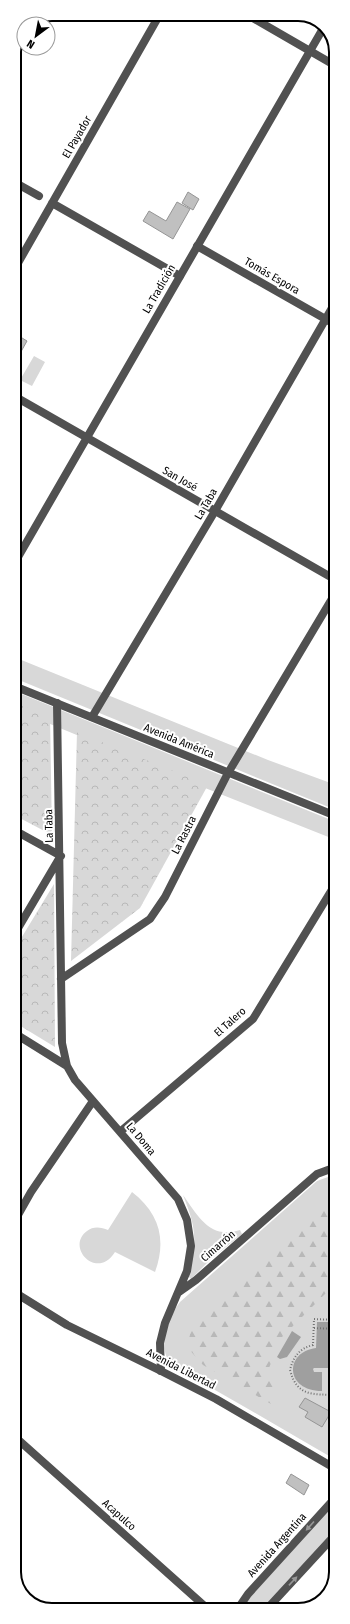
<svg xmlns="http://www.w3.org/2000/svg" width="350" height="1624" font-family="'Fira Sans Condensed',sans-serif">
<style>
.green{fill:#d8d8d8}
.forest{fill:url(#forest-firs)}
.park{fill:url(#park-crowns)}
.water{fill:#9f9f9f}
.building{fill:#c0c0c0;stroke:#959595}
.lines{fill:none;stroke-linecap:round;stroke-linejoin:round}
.path{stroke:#737373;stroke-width:2;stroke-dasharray:1 2;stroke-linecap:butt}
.minor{stroke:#515151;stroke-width:8}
.tertiary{stroke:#515151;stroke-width:8}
.oneway{fill:#979797}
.labels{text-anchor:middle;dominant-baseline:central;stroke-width:4;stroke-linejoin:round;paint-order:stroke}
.street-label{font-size:11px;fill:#000;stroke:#fff}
.rim{fill:none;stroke:#000;stroke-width:2}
</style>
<defs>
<pattern id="forest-firs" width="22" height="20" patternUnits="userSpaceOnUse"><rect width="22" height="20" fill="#d8d8d8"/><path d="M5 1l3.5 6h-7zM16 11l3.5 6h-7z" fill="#b8b8b8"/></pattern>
<pattern id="park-crowns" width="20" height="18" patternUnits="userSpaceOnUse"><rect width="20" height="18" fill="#d8d8d8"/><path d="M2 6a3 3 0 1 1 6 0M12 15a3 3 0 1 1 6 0" fill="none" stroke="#b8b8b8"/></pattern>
</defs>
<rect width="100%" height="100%" fill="#fff"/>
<!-- green -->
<path class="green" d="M34,356L45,362L32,386L20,380Z
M14,657L268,760L336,785V810L14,678Z
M14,691L336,822V840L195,784L14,709Z
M336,1174V1460C296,1437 256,1413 215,1390C202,1383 177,1374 169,1362C158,1344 168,1317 180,1302L317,1181Z
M132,1192C159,1213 167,1239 155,1272L115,1252C97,1281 65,1247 87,1231C93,1226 101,1227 108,1230Z
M183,1195C198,1216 210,1240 240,1230L242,1234L210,1260L191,1279L188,1276C197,1240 197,1230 183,1195Z
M336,1497V1534L266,1610H237Z"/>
<!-- forest -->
<path class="forest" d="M336,1201V1283L281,1338L269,1368L281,1388L271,1404L203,1365L187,1347L192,1326L320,1205Z"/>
<!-- park -->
<path class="park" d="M14,703L50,716L52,835L14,815Z
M77,732L208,785L140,908L71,961Z
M54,884L55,1047L14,1022V950Z"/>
<!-- water -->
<path class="water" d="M317,1322H336V1368H314L313,1369L314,1372H322V1391C285,1391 284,1352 316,1348Z
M292,1331L301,1337L287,1357L280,1359L277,1357Z"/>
<!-- building -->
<path class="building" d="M188,192L199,199L193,210L182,203Z
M177,202L190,209L173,239L143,221L149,211L166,221Z
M14,333L27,341L18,357L14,355Z
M334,1309H336V1318H334Z
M305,1398L331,1412L322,1427L305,1417L308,1412L299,1407Z
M291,1474L309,1485L304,1495L286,1483Z"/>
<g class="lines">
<!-- path -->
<path class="path" d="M336,1320L314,1319L313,1345C300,1348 293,1357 290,1370C297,1397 313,1394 336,1395
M314,1328L336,1329
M332,1424L336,1422"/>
<!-- minor -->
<path class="minor" d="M246,14L336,66
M14,182L39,196
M52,203L180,276
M197,246L336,325
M14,270L160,14
M57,703L62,1043L67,1066
M92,717L215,511L336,301
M14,830L61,856
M14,935L60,857
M61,979L150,919L165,897L228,773L336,592
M14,1033L67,1066L75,1080L178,1199L187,1220L191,1246L187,1271L165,1323L160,1343L161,1371
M121,1131L253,1019L336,883
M14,1222L31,1192L93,1101
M179,1292L196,1280L317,1174L336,1167
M14,1436L209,1610"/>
<!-- tertiary -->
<path class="tertiary" d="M14,396L336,580
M14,564L325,25
M14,686L336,816
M14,1292L67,1325L161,1371L216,1399L336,1469
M237,1610L248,1594L336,1497
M266,1610L336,1534"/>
</g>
<!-- one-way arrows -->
<defs><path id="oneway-solid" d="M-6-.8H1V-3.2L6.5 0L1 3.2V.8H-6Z"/></defs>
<g class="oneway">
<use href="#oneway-solid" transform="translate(310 1526) rotate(132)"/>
<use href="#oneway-solid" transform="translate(293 1581) rotate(-47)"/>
</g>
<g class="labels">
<!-- street labels -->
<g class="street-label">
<text transform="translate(77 137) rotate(-60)">El Payador</text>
<text transform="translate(272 276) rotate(30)">Tomás Espora</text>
<text transform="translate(159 289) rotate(-60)">La Tradición</text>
<text transform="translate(180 479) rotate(30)">San José</text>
<text transform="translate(206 504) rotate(-60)">La Taba</text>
<text transform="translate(179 741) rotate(22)">Avenida América</text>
<text transform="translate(49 826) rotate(-91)">La Taba</text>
<text transform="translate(184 835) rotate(-63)">La Rastra</text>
<text transform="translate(230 1022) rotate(-42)">El Talero</text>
<text transform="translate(141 1139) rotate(50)">La Doma</text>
<text transform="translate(218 1246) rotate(-41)">Cimarrón</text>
<text transform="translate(181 1369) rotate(27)">Avenida Libertad</text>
<text transform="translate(119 1515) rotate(42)">Acapulco</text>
<text transform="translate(277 1545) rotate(-48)">Avenida Argentina</text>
</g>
</g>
<!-- crop -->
<path d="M0 0H350V1624H0ZM52 21H298A31 31 0 0 1 329 52V1572A31 31 0 0 1 298 1603H52A31 31 0 0 1 21 1572V52A31 31 0 0 1 52 21Z" fill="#fff" fill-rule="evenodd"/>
<path class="rim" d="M52 21H298A31 31 0 0 1 329 52V1572A31 31 0 0 1 298 1603H52A31 31 0 0 1 21 1572V52A31 31 0 0 1 52 21Z"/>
<!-- north arrow -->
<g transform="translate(36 36) rotate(212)"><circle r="19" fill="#ffffff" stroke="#999999"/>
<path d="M0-3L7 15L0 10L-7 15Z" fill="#000000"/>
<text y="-6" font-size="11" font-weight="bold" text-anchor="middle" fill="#000000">N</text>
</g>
</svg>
